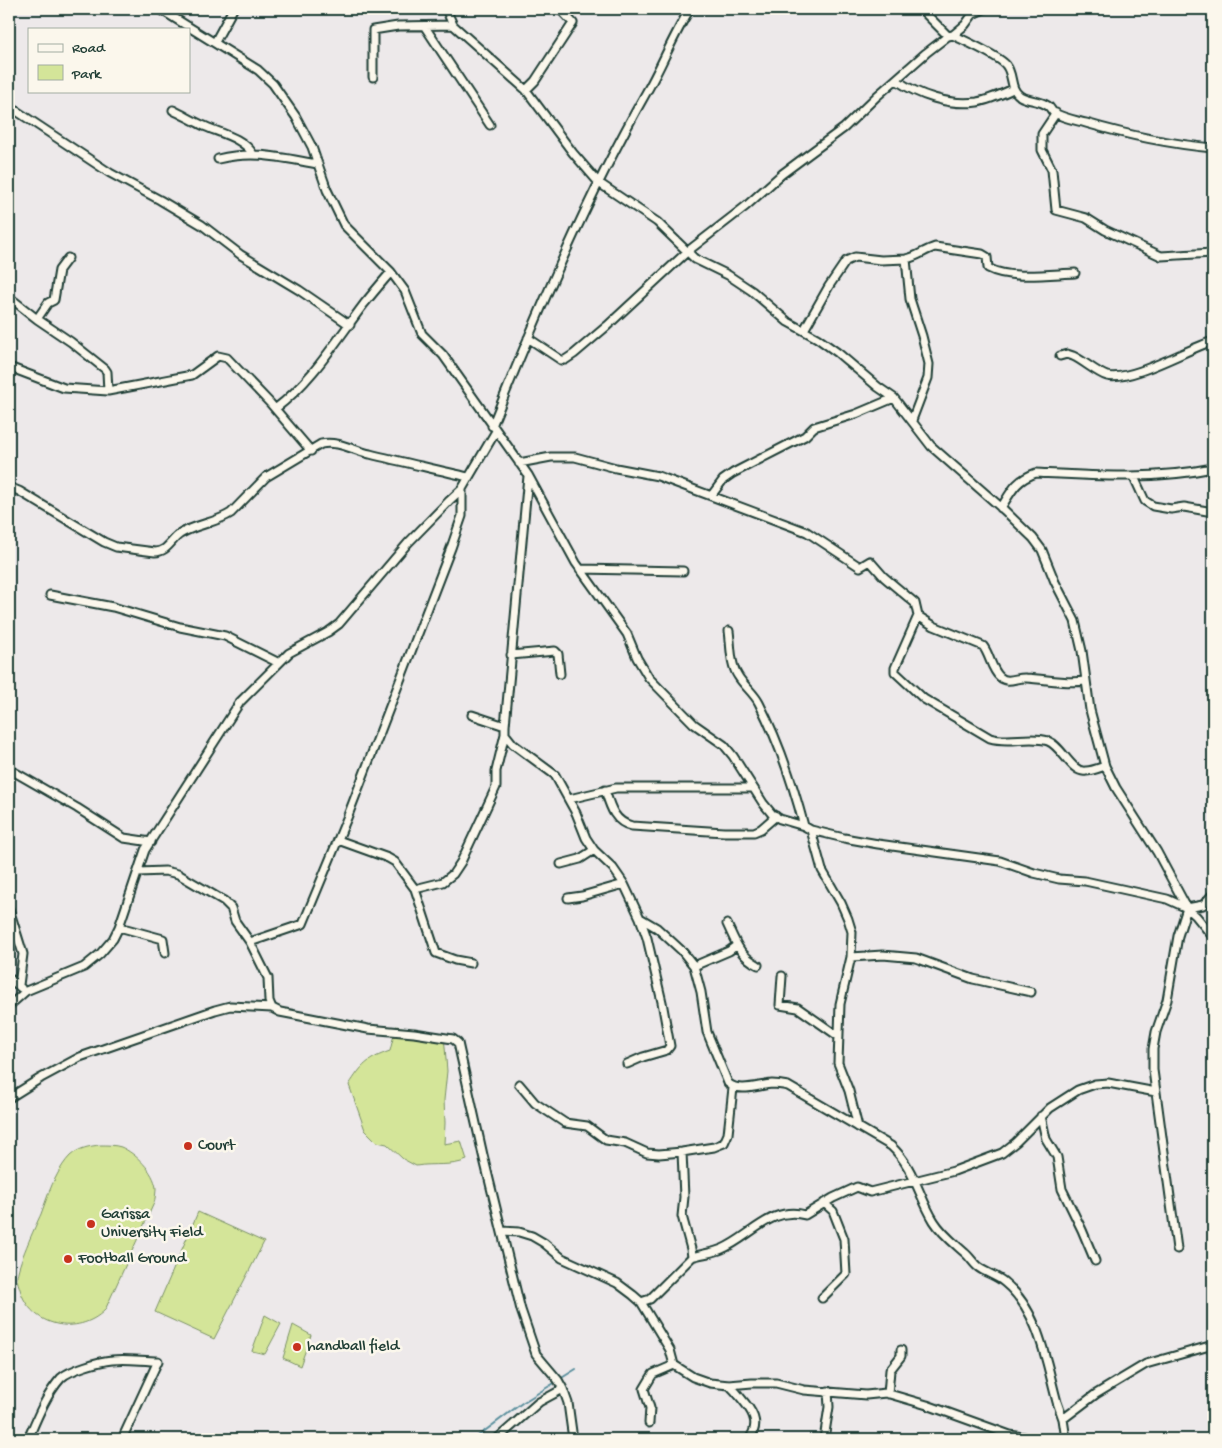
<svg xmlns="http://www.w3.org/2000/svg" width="1222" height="1448" font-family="'Gochi Hand',sans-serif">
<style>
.green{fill:#d4e599;stroke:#7a9166}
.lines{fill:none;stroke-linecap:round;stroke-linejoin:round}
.stream{stroke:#5c909e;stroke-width:2}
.minor-casing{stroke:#1f3d34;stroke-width:11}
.minor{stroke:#fbf7ec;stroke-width:7}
.poi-dot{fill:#c8321e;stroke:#fbf7ec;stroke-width:2}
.labels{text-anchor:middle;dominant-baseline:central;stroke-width:5;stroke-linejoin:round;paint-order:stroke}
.poi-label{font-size:16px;fill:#1f3d34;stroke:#fbf7ec;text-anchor:start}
</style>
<rect width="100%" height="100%" fill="#ede9ea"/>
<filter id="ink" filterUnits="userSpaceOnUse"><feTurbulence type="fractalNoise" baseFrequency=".02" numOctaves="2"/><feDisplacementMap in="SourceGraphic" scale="10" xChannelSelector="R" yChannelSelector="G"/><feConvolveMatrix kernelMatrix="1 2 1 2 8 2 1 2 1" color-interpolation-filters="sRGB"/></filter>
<g filter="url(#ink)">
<!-- green -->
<path class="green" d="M396,1026L444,1035L447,1071L444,1100L445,1123L444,1144L461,1141L467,1160C451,1167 433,1163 416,1166L403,1159L387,1144L377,1142L365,1130L349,1085C362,1065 367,1059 390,1051Z
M101,1145C107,1145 115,1145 121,1147C135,1153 154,1171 156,1188C156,1193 155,1199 154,1203L105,1310C78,1337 30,1327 20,1289C19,1286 17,1281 17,1278C17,1266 35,1227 41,1214C46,1201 50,1187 57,1175C60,1169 65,1161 70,1156C79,1148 89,1146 101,1145Z
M198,1212L264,1242L214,1339L155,1312Z
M265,1315L281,1324L265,1354L252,1351Z
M293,1325L311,1335L300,1366L283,1358Z"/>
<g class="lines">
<!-- stream -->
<path class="stream" d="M560,1379L576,1369
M474,1439L522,1403L556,1382"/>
<defs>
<path id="minor" d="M160,9L258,70L273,84L296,117L312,147L327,190L344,225L391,272L405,291L422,334L443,355L528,475L576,563L627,634L637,658L649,678L694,724L724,745L733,756L763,803L772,814L780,819L804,826L811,830L844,838L878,844L1000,861L1034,873L1059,879L1085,881L1167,899L1187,908L1196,916L1213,937
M446,9L453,25L526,90L573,153L599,183L657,222L695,259L728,275L752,291L788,322L817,338L838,353L878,387L894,398L931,446L1004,510L1033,538L1042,550L1055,582L1075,621L1082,651L1090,710L1105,766L1116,788L1157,852L1187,908L1178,936L1167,1000L1156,1032L1153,1049V1070L1177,1249
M921,9L948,36
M425,27L490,125
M953,35C965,41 999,56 1006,65C1014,75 1009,88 1020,96C1028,101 1040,100 1048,106C1050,107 1051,110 1053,112C1062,118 1075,120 1086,123C1127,135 1170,144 1213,148
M215,42L233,9
M373,77V30L398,26L453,25
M896,80C918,95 949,106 977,102C989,100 1002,94 1013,89
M526,90L535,81L573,23L560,9
M9,106L110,173L160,200L202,225L241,255L299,290L350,325
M173,110C183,115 192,120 202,125C219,133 242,137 253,154
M1056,113L1042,134V150L1052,170L1056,210L1086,218L1105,230L1161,256L1213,253
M218,159C254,150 282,158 318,164
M9,297L37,319L71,342L105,369L107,372L108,391
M37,319L48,303L54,300L59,270L68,258
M804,330L829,286L846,261L855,257L881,260L906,259
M528,338L561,360H565L574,354L607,326L688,251L746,206L782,174L844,128L877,96L926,53L948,36L953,35L965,25L973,14L984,9
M1060,356L1067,354L1073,356C1084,361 1097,373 1107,376C1131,382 1187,349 1213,341
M9,367L64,388L108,391L192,375L218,356L227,358L270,403L311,451
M275,409C312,381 336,341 364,304C373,293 382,282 391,272
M912,420L928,378L929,364L922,336L910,299L906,259C917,257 925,250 935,247L982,254L987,257L988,268C1010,280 1050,274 1075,273
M492,426C538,312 586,199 646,93C662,65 673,36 690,9
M519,463L551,457H575L616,468L658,476L807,532L860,567L870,561L884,577L915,603L918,616L934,626L983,646C990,655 991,669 1000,677C1008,684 1017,677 1026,678C1047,679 1065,684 1085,681
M528,476L505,726V734L513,744L555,775L576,813L586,838L594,850L613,868L624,884L640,918L657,928L682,951L694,966L701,992L707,1032L728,1083C739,1093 759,1085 772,1084C777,1084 783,1085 788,1086L891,1146C914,1167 918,1195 934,1221C942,1234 954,1243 965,1253C970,1257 973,1263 978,1267C986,1273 997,1276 1004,1282C1039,1310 1046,1362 1057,1402L1063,1419L1066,1439
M1134,477L1145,501L1153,506L1171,509L1184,507L1213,512
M9,487L19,491L104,542L116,547L155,552C167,552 171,540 180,534C196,524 216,523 231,513L266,477L321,444C337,440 355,451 370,454C402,462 435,469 468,477
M711,496L723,480L733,473L805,436L814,427L856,414L894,398
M1001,508C1012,490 1016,480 1036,473C1096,476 1154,480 1213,468
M580,569L683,571
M50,595L113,607L180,627L225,636L279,663
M918,616L895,668V672L924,699L990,738C1009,744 1029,735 1048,741C1062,746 1072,774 1086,771C1092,771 1099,768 1105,766
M729,631C731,645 730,664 738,676C744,686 754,693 759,703C779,742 793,784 804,826
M511,655L555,651L558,654L560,674
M472,715L505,726
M9,769L77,808L124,838L151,842
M605,790C610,806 614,822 632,826L724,832H754L761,829L776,816
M569,799L616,788H753
M811,830L822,870L841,903L848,919L852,932L851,957L840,1004L838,1063L849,1091L858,1127
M338,840L388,858L395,862L415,889L436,953L455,960L471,963
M561,864L580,859L594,850
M138,872L165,871L178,874L224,901L231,908L235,921L250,942L268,978L269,1001L272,1008L280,1012L368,1029L414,1033L453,1039L458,1043L483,1155L521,1310L536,1354L558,1380L563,1389L568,1403L573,1439
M415,889L443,882L453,874L461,862L496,787V771L505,734
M568,898L582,896L624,884
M1187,908L1203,905L1213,894
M9,909L23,954L19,985
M727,924C736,943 739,955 758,965
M119,927L163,939L165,953
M250,942L303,924L347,818L451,548L462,516V489
M851,957L883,955L916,958L973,979L1031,992
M694,966L729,951L737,945
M782,976L780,1005L798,1008L838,1036
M9,978L21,988
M9,1006L26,991L84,967L100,954L113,939L119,927L145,850L240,702L289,653L328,632L339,624L408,543L449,501L462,489L496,431
M627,1064L643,1057L667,1050L670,1046L662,1002L647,938L640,918
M519,1084L535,1103L565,1123L587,1126L606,1140L625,1143L647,1153L659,1154L682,1152L714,1147L724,1143L728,1134L733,1088
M9,1098L41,1078L80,1057L215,1010L230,1006L272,1008
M1041,1116L1046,1139L1057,1157L1062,1189L1082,1230L1095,1261
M502,1231L519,1232L532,1236L544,1243L562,1258L617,1283L633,1295L641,1302L670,1350L674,1365L693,1377L710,1383L729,1385L752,1383H776L804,1390L866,1395L886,1393L927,1405L1010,1435L1036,1439
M692,1257C701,1254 713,1253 722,1249C749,1238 772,1205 805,1215L833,1198L857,1187L870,1192L954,1171L1002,1153L1016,1142L1050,1108L1078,1090L1095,1084L1108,1083L1156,1092
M822,1298L846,1274L844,1239L833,1211L824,1203
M641,1302L650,1299L692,1257L691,1249L682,1216L684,1197L682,1152
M729,1385C735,1390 740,1397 745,1403C755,1415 759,1426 749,1439
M888,1394L890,1370L901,1356V1350
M1063,1419L1096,1394L1146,1364L1213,1345
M649,1423L650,1408L644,1389L653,1374L674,1365
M28,1439C37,1418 46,1395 61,1378C69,1370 100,1361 112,1360C126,1358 143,1361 158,1361L122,1439
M497,1439L539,1402L563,1389
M824,1439L829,1407L828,1391"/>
</defs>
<!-- minor casing -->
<use href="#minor" class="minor-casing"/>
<!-- minor -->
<use href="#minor" class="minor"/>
</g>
</g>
<!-- markers -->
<g class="poi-dot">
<circle cx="188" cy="1146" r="5"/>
<circle cx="91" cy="1224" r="5"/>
<circle cx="68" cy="1259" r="5"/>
<circle cx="297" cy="1347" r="5"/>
</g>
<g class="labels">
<!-- poi labels -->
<g class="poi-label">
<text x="198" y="1146">Court</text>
<text x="101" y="1215">Garissa<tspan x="101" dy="18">University Field</tspan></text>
<text x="78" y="1259">Football Ground</text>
<text x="307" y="1347">handball field</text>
</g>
</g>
<!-- margin -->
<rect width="1222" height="1448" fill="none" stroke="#fbf7ec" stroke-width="30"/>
<rect x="15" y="15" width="1192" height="1418" fill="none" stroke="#1f3d34" stroke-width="2" filter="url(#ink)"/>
<!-- legend -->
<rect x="28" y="28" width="162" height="65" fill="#fbf7ec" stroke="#a3ada2"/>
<rect x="38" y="44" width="25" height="8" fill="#fbf7ec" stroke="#a3ada2"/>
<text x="72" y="52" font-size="15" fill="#1f3d34">Road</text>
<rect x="38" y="65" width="25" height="15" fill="#d4e599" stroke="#a3ada2"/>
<text x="72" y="78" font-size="15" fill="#1f3d34">Park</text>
</svg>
